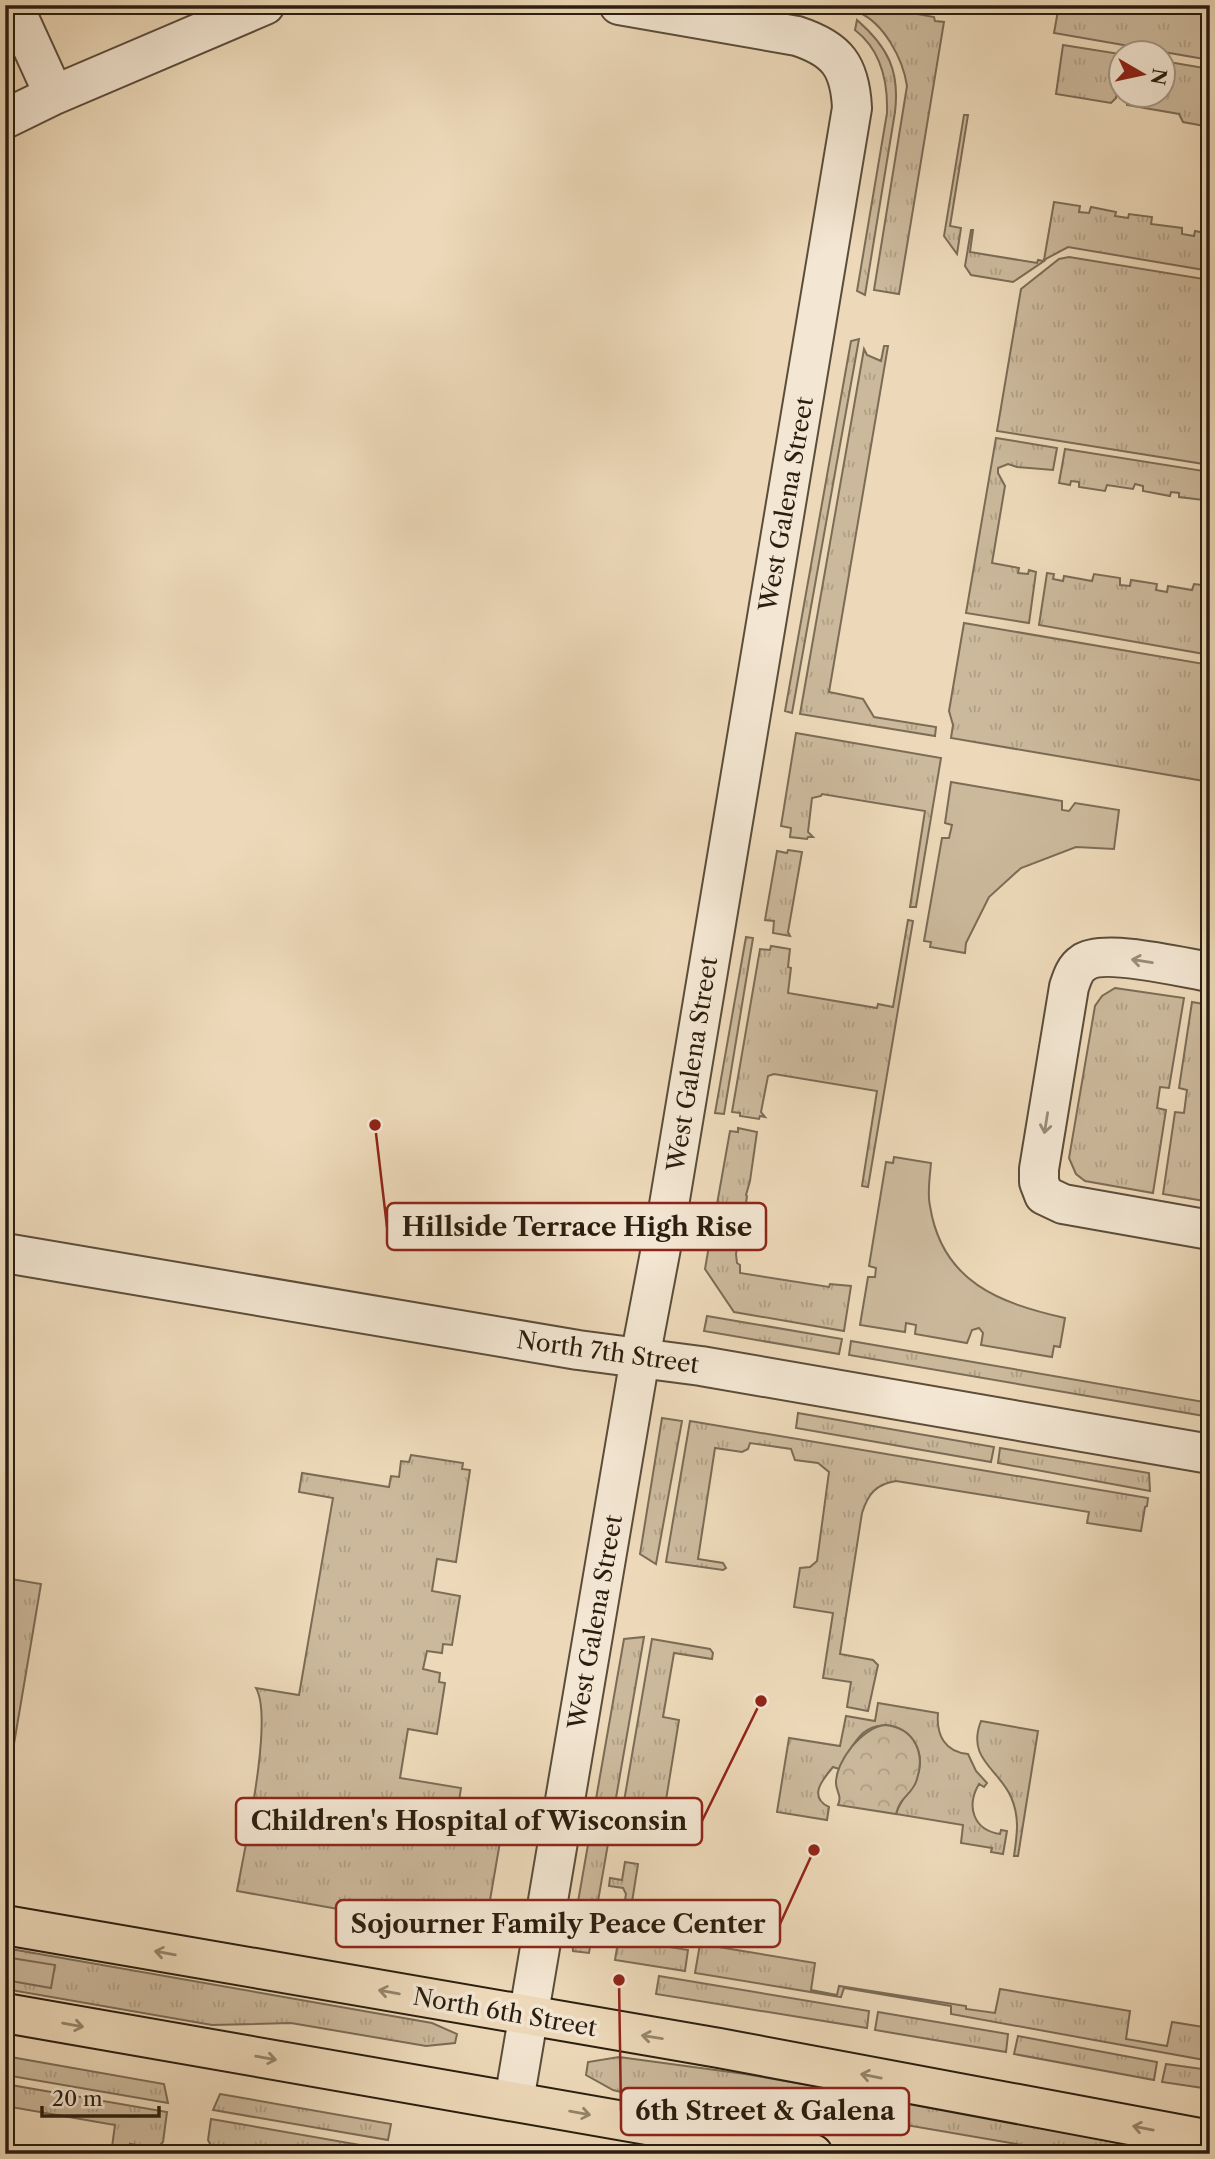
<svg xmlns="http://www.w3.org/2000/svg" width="1215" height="2159" font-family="'Libre Caslon Text',serif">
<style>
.grass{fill:url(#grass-tufts);stroke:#7b6c56;stroke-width:2}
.park{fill:url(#park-crowns);stroke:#7b6c56;stroke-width:2}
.garden{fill:#ccb99c;stroke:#7b6c56;stroke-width:2}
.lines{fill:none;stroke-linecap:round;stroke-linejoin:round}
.minor-casing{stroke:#5b4d3a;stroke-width:42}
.major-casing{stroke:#2a1e0f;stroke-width:42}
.minor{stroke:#f3e6d2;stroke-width:38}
.major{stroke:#edd9b9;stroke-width:38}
.oneway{stroke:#998c7a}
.oneway2{stroke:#95856c}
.labels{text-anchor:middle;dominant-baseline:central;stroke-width:7;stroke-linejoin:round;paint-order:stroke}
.street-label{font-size:24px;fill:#2a1e0f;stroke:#f3e6d2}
.leader{fill:none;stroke:#8f2418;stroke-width:2.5}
.callout-dot{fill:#8f2418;stroke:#f3e6d2;stroke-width:2.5}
.callout{fill:#f3e6d2;stroke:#8f2418;stroke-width:2.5}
.callout-label{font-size:26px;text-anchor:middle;font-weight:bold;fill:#2a1e0f}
</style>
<defs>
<pattern id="grass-tufts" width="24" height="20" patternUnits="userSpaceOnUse" patternTransform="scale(1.75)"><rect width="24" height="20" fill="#ccb99c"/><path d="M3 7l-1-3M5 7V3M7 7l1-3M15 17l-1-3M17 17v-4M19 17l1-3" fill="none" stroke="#af9f85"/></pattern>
<pattern id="park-crowns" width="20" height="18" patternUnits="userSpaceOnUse" patternTransform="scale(1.75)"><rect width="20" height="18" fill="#ccb99c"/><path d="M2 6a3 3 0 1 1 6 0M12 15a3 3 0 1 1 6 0" fill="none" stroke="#af9f85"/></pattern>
</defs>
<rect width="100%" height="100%" fill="#edd9b9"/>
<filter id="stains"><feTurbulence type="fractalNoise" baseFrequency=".00286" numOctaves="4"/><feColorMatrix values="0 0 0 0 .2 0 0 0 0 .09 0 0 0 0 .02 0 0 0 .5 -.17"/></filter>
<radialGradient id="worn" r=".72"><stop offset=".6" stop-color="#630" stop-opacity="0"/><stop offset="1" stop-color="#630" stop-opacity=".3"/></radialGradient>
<!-- grass -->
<path class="grass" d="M859,5H918L917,14L934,17L935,21L944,22L899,294L874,290L907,86C903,59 884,23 858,12Z
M1059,5H1210V60L1054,33Z
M857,20C888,47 900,71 895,112L865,295L857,291L887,113C888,81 881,50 855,30Z
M1063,45L1120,54V75L1116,98L1111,103L1056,94Z
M1163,61L1210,69V127L1183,122L1179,114L1127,105L1128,95L1162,94Z
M964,115H968L950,226L961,228L957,254L944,236Z
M1054,202L1080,206L1079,212L1089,213L1091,207L1116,212L1115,216L1128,218L1129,214L1152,217L1151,224L1182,228V234L1194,236L1195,231L1210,234V271L1068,247L1044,260Z
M971,230H973L970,252L1037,263L1038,260L1044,261L1013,282L971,275L965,266Z
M1069,257L1210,280V465L997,431L1021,289L1059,259Z
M859,339L792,713L785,711L851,341Z
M884,346H888L829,692L863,699L874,717L936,727L935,736L800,714L864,349L867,355L881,361Z
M996,438L1057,448L1053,470L1017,467L1008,464L998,468V473L1005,486L992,563L1019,568L1018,573L1028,574L1029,570L1036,572L1029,623L966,613Z
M1065,449L1210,472V495H1205L1203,500L1179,497V493L1171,492L1170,496L1143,491V486L1135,484L1133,489L1107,485L1105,491L1079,487V482L1071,481L1070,485L1059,483Z
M1047,573L1054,574L1053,579L1063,581L1064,576L1092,581L1094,574L1120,578V585L1130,586L1131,580L1157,584L1156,590L1167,592L1168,586L1192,590L1194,584L1210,586V655L1039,625Z
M964,623L1210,665V782L951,738L953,725L949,711Z
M796,733L941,758L916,907H910L925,811L822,794L821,796L812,798L808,832L813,837H808L807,839L790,837L791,828L781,826Z
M788,850L802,852L788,932L790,936L773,933L774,921L765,920L777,851L787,853Z
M908,920L913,921L868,1187L862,1186L877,1091L774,1074L768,1076L761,1112L765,1117L760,1116L759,1119L740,1116V1113L732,1112L760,949L770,950L771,946L790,949L788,967L791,968L788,993L877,1008L878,1004L893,1007Z
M746,937L753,938L724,1114L715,1113Z
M1115,988L1184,998L1169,1088L1160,1087L1157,1108L1166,1110L1153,1193L1085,1181L1076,1174L1069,1158L1095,1006L1102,996Z
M1192,1002L1210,1005V1202L1163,1194L1175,1112L1184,1113L1187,1090L1179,1088Z
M738,1128L757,1132L750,1181L746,1195L747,1196L745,1210L750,1211L749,1216L724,1214L725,1206L717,1204L730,1131L738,1132Z
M722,1227L740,1230L736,1254L737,1263L740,1265V1273L829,1287L830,1284L851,1286L844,1331L734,1312L705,1269L712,1228L721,1229Z
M707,1316L842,1339L839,1354L704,1331Z
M851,1341L1210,1403V1417L849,1355Z
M798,1413L994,1447L991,1462L796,1428Z
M662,1418L682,1421L656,1564L640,1554Z
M690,1421L1148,1498L1147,1506L1145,1507L1141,1531L1087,1523L1089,1512L896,1481C876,1484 868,1494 862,1513L840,1654L873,1660L878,1665L868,1711L847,1707L851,1682L823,1678L833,1613L794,1607L800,1568L810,1567L817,1561L829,1472L818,1463L795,1460L791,1449L750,1443L748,1449L742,1452L715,1448L698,1559L723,1563L726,1568L723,1570L666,1562Z
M1000,1448L1149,1473L1150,1491L998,1463Z
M411,1455L463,1463L462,1469L470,1470L456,1562L437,1559L432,1591L460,1596L452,1645L443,1644L442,1653L427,1651L423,1669L440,1673L439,1682L445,1683L437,1734L408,1729L400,1778L461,1788L455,1828L501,1836L484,1935L237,1891C244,1851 274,1719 256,1688L299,1695L333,1498L299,1492L302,1473L389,1487L391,1476L399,1477L401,1461L409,1462Z
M5,1578L41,1584L5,1797Z
M644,1637L589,1953L573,1951L572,1936L624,1639Z
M652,1639L710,1649L713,1653L712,1659L674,1653L663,1717L679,1720L659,1843L618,1836Z
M878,1703L938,1713C936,1735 945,1752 968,1754L976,1771L987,1783L984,1787L979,1784C966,1806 973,1830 1000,1834L1001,1830L1007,1831L1003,1854L991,1852L992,1848L961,1843L963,1825L896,1814C901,1795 920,1784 920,1762C920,1733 887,1714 863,1733C854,1742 844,1758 839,1769L833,1767C822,1780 808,1797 829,1807L827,1820L777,1812L789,1738L840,1746L846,1716L875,1721Z
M981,1721L1038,1731L1018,1856H1014C1017,1835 1020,1817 1011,1797C999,1769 966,1759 981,1721Z
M625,1862L638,1864L626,1940L688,1950L685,1971L615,1960L626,1894L623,1888L609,1886L610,1878L622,1880Z
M700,1944L815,1963L811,1990L837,1995L839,1986L966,2006V2009L995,2013L1000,1989L1130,2011L1126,2039L1167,2046L1172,2022L1210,2028V2061L951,2014V2006L844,1988L841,1997L695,1973Z
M5,1948L432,2023L457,2034L455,2043L426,2046L291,2023L212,2025L5,1989Z
M659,1976L869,2011L867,2028L656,1994Z
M878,2012L1008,2034L1006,2052L875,2030Z
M1018,2036L1157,2062L1154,2080L1014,2054Z
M5,2056L164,2084L168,2103L5,2075Z
M619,2057L745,2074L1210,2154H1074L755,2099L663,2101L645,2098L613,2090L586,2075L588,2062Z
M1166,2064L1210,2070V2089L1162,2082Z
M5,2084L167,2112L163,2142L157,2148L130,2144L128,2154H111L115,2125L5,2106Z
M220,2094L391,2124L388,2140L213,2110Z
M211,2119L389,2150V2154H274L252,2150L251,2154L214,2151L208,2140Z"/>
<!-- park -->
<path class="park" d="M885,1725C916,1728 926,1755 916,1782C911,1795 900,1797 896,1814L838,1805C842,1796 837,1793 836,1784C835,1761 863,1727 885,1725Z"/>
<!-- garden -->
<path class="garden" d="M951,782L1062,801V810L1069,811L1075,803L1119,810L1114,849L1076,847L1021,868L989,897L966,943L965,953L930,947L931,942L924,941L942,838H949L952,825L945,823Z
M894,1157L931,1163C930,1176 927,1193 930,1206C942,1282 999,1303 1065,1318L1060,1347L1054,1346L1052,1357L981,1345L983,1333L979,1328L972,1330L967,1343L915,1334L916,1325L906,1323L905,1332L860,1325L868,1277H875L876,1268L869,1266L886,1162L893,1163Z
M5,1957L55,1965L51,1988L5,1980Z"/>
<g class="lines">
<defs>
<path id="minor" d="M13,5L54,95
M5,119L54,95L265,5
M1210,972C1184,968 1103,948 1083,963C1075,968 1072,978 1069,987L1039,1169V1182L1044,1195L1063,1204L1210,1230
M5,1253L578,1350L701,1366L1210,1454
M514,2101L640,1358L668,1211L852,108C850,66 837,49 797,36L619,5"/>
<path id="major" d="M5,1925L719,2048L1210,2140
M5,2013L813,2154"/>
</defs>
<!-- minor casing -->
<use href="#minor" class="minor-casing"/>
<!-- major casing -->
<use href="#major" class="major-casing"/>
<!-- minor -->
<use href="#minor" class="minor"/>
<!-- major -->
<use href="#major" class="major"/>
</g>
<!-- one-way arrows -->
<defs><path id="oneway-shaft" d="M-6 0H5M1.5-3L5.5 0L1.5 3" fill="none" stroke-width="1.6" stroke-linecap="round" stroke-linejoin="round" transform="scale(1.75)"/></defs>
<g class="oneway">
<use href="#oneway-shaft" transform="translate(1142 961) rotate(-171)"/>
<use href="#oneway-shaft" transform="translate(1046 1123) rotate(99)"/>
</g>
<g class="oneway2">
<use href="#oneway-shaft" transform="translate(165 1953) rotate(-170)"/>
<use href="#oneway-shaft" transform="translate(389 1992) rotate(-170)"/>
<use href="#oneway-shaft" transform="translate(73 2025) rotate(10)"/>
<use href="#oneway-shaft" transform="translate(652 2037) rotate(-171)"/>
<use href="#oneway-shaft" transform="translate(266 2058) rotate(10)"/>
<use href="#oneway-shaft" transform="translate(871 2076) rotate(-169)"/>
<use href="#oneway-shaft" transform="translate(580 2113) rotate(10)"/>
<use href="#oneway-shaft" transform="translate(1143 2128) rotate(-169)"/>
</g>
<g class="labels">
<!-- street labels -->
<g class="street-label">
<text transform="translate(786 504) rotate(-80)">West Galena Street</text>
<text transform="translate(692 1064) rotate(-81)">West Galena Street</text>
<text transform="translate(608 1352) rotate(8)">North 7th Street</text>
<text transform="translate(595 1622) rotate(-80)">West Galena Street</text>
<text transform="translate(505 2012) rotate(10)">North 6th Street</text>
</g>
</g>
<!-- callouts -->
<path class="leader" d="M375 1125L387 1227M761 1701L702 1821M814 1850L780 1924M619 1980L621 2111"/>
<g class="callout-dot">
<circle cx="375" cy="1125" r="7"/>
<circle cx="761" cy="1701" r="7"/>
<circle cx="814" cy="1850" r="7"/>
<circle cx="619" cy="1980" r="7"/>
</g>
<g class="callout">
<rect x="387" y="1203" width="379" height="47" rx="7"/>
<rect x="236" y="1798" width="466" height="47" rx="7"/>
<rect x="336" y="1900" width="444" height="47" rx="7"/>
<rect x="621" y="2088" width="288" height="47" rx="7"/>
</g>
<g class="callout-label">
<text x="577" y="1236">Hillside Terrace High Rise</text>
<text x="469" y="1830">Children's Hospital of Wisconsin</text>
<text x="558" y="1933">Sojourner Family Peace Center</text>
<text x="765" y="2120">6th Street &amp; Galena</text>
</g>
<!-- margin -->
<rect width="1215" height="2159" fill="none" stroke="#edd9b9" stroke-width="28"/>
<rect x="7" y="7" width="1201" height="2145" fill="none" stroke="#2a1e0f" stroke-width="3.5"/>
<rect x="14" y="14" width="1187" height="2131" fill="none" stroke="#2a1e0f" stroke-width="2"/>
<!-- north arrow -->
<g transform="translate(1142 74) rotate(99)"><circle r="33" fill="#f3e6d2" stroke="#a39684" stroke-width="2"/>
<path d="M0-5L12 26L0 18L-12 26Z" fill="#8f2418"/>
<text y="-10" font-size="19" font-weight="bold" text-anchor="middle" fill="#2a1e0f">N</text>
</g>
<!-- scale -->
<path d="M42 2106v10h117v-10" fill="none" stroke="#2a1e0f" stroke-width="3.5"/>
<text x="52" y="2106" font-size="21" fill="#2a1e0f" stroke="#f3e6d2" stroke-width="5" paint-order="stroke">20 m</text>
<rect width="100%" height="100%" filter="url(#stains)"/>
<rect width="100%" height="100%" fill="url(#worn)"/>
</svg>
